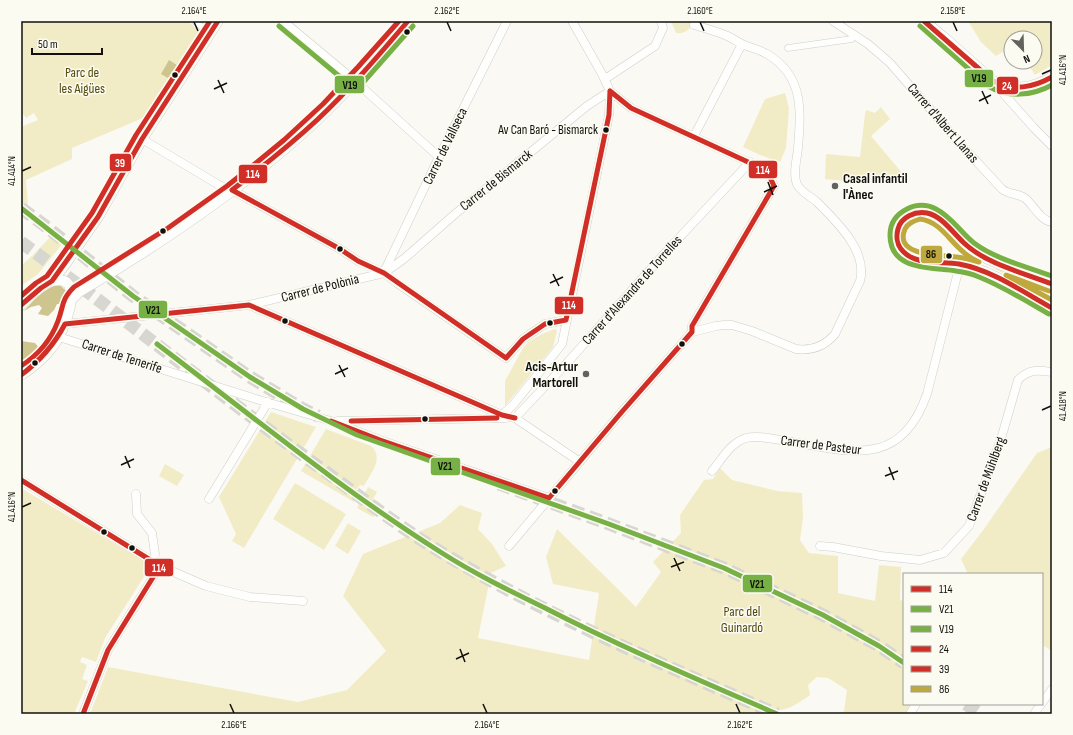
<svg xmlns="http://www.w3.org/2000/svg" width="1073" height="735" font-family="'Sofia Sans Condensed',sans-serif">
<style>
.green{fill:#f2ecc6}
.water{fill:#cdc48e}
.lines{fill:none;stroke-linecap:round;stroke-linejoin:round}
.primary-tunnel{stroke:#d7d6d1;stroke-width:13;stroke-dasharray:13 6;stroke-linecap:butt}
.pedestrian-casing{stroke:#cececa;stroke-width:7}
.minor-casing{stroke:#cececa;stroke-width:9}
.tertiary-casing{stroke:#cececa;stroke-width:11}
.pedestrian{stroke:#fefefd;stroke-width:6}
.minor{stroke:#fefefd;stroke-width:8}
.tertiary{stroke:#fefefd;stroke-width:10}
.bus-1-casing{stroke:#fcfbf2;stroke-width:8}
.bus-2-casing{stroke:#fcfbf2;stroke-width:8}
.bus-3-casing{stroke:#fcfbf2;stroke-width:8}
.bus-4-casing{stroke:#fcfbf2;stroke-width:8}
.bus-5-casing{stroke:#fcfbf2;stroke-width:8}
.bus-6-casing{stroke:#fcfbf2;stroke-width:8}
.bus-1{stroke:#d02e26;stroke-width:5}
.bus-2{stroke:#77b045;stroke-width:5}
.bus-3{stroke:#77b045;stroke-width:5}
.bus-4{stroke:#d02e26;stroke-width:5}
.bus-5{stroke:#d02e26;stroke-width:5}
.bus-6{stroke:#bfa83e;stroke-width:5}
.ticks{fill:none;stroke:#11100d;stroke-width:1.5}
.bus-dot{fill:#11100d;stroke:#fcfbf2;stroke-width:1.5}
.poi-dot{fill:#63625e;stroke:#fcfbf2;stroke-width:1.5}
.labels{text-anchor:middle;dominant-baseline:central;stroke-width:3;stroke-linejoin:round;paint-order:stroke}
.bus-label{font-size:13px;fill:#11100d;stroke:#fcfbf2;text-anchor:end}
.park-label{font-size:14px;fill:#52490d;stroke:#fcfbf2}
.street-label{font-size:14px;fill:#11100d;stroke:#fcfbf2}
.poi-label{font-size:14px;font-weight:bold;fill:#11100d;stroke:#fcfbf2;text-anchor:start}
.line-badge{stroke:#fcfbf2;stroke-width:1.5}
.badge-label{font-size:11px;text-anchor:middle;font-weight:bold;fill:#fff}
.pale-badge-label{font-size:11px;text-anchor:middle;font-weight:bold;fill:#111}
.neatline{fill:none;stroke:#11100d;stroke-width:1.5}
.ticks-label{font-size:10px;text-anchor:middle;fill:#11100d}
</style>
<rect width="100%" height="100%" fill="#faf9f4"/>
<!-- green -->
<path class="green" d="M21,21H188L200,32L150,115L72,148V159L26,180L28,205L21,214V127L38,120L34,113L26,118L21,111Z
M671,21H695C690,29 686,34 676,33Z
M968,21H1052V65L1035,75L1027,62H1035V38H1011V47L996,56L981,42Z
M785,93L789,108L786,148L780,162L760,155L743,147L765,99Z
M881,107L890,119L871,136L908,180L895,182V178L869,176L868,183L825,179L826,154L860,157L865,114L866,110L875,113Z
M52,235L63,243L38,274L21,286V266L36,252Z
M996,267L1052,289V299L995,269Z
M555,329L557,331L553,347L505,406V381L523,348L528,342L542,334Z
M271,412L316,427L244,548L232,541L236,534L219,497Z
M326,429L371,446C385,458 370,474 364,486L360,485L356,490L359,492L354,502L301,471Z
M1052,447V651L1042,645V574H968L961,559L984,529L1037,453Z
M165,464L184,475L177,486L159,476Z
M720,468L732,480L777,491L802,493L803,518L800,540L809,553L838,556V593L875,601L879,565L901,567L900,600L904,601V704H911L905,714H839L844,711L847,690L828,678L817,677L808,685L810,695C799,703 790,709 776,711L775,714H90L108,667L298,702L347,690L386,651L343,596L363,554L440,523L460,505L482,513L478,529L492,544L506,566L491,573L478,638L589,660L599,593L553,584L546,557L557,529L636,607L661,572L653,562L681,533L680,515L704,480L713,479Z
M295,483L346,514L324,550L273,519Z
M368,487L377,492L373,499L381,504L373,517L357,508Z
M21,488L144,561L147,572L105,638L96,662L82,657L80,662L87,665L82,679L88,681L74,714H21Z
M348,523L361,531L348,554L335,546Z"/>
<!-- water -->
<path class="water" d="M169,60L177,65L168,78L161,74Z
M58,285L61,286L66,291L64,304H57L54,310L48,316L38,314L42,308L39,305L31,307L24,311C33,301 44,288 58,285Z
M21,341L35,343L39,348L41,352L21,369Z"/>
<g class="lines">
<!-- primary-tunnel -->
<path class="primary-tunnel" d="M21,208L48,228L133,296L250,377L303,409L318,416
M21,242C120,315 216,392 315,464C358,495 399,527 444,554C550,617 664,665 777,714
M499,484L609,524L724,568L823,615L879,646L904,663
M966,704L980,714"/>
<defs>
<path id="pedestrian" d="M195,21L210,34
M788,48L852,39"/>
<path id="minor" d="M283,21L355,81L439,157
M833,21L868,44L890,63L963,147L1002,189C1009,195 1019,193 1026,199C1034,206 1041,221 1052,222
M605,79L655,46L663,28L661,21
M993,82L1034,128L1052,146
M610,91L631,108L761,168L769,175L774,186L692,326V332
M694,136L742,44
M142,139L219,185L232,190L340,249L358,261L384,273L397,283L506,358L523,339L545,324L566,320
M384,272L439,157L507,21
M249,305L502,415L515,418L580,462
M65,324L249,305L384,273L405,258L455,214L587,106L610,91
M59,337L256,399L331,421L380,440L549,498
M502,415L513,405L562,344L609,115L610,91L602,74L572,21
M515,418L567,363L664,254L750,162
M338,421L506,418
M712,471C722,459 730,443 746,438C758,435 774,439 786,441C849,451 900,470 927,394L960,264
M21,480L160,566L206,586L250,597L303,601
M136,494L137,514L152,533L155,554
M209,499L268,402
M509,546L620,414L692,332L716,326L724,325H732L752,331L796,349C812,351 825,346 835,334L860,281C868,251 836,221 817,202C811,197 803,193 798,186C792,176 797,159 798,148C801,110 804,76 767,54C760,50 752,48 744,45C738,42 732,38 725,35C715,31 704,28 694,25
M820,546L833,547L881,556L920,560L944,553L969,526L1001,439L1018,380C1029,369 1037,370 1052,372
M1042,703L1052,689
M83,714L108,650L160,566
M910,714L916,704
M1034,714L1041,704"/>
<path id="tertiary" d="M924,21L947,40L993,81C1012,92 1034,88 1052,77
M52,281L66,263L98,217L142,139L218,21
M1052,284C1027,274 999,266 976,253C960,244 944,217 928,213C906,208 889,229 900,248C911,265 941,261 959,264C991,270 1024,293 1052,308
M72,299L79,292C162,243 245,187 316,121C349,90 379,55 408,21
M21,305C28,298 42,283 52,281C86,273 66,323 59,336C51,352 36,365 21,375"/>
</defs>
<!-- pedestrian casing -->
<use href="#pedestrian" class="pedestrian-casing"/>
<!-- minor casing -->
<use href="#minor" class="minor-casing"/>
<!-- tertiary casing -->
<use href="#tertiary" class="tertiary-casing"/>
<!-- pedestrian -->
<use href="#pedestrian" class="pedestrian"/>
<!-- minor -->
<use href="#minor" class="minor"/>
<!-- tertiary -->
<use href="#tertiary" class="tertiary"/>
<defs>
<path id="bus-1" d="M408,21C379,55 350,89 317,120C290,145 261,168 232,190L340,249L358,261L384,273L506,358L523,339L545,324L566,320L609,115L610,91
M21,305L41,288L52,281L98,217L142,139L218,21
M21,375C40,361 54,345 65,324L249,305L502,415L515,418
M331,421L380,440L549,498L620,414L692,332V326L774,186L769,175L761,168L631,108L610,91
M351,421L497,418
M21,480L160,566L108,650L83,714"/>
<path id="bus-2" d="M21,208L133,296L250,377L303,409L357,435L609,524L724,568L823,615L879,646L904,663
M157,344C251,415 342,490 442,553C475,574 510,591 545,608C621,647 699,680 777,714"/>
<path id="bus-3" d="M279,26L351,86L355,88L360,86L413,26
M920,26L988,86C1008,98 1032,96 1052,85
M1049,314C1026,301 1004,287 979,277C972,274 964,272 956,271C931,267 890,271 890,235C890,223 897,214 907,209C916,204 927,204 936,209C952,217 961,233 974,243C995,259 1028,267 1052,276"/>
<path id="bus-4" d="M924,21L993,81C1014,91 1032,88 1052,77
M1052,284C1024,273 986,264 964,243C953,233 942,216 927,213C915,211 901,217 898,229C896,236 897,244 901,249C914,266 940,261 959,264C992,270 1023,292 1052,308"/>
<path id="bus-5" d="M21,296L36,283L47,276L92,213L136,135L210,21
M21,366C38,355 51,340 58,321C64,305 61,300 74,287L168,228L227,186L256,163L284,140L323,104L358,67L399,21"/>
<path id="bus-6" d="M920,219C938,221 948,238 960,249C966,255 972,259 979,262C972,260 964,258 957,257C943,255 893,257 905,229C908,223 914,221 920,219Z
M1049,291L1006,275L1052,300"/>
</defs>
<!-- bus-1 casing -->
<use href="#bus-1" class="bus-1-casing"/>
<!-- bus-2 casing -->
<use href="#bus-2" class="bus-2-casing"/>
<!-- bus-3 casing -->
<use href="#bus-3" class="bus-3-casing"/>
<!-- bus-4 casing -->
<use href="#bus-4" class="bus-4-casing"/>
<!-- bus-5 casing -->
<use href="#bus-5" class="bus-5-casing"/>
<!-- bus-6 casing -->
<use href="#bus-6" class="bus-6-casing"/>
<!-- bus-1 -->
<use href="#bus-1" class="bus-1"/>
<!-- bus-2 -->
<use href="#bus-2" class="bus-2"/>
<!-- bus-3 -->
<use href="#bus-3" class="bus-3"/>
<!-- bus-4 -->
<use href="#bus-4" class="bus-4"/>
<!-- bus-5 -->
<use href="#bus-5" class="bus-5"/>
<!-- bus-6 -->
<use href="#bus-6" class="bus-6"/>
</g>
<!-- ticks -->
<path class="ticks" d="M194,22L198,31M447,22L451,31M700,22L704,31M953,22L957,31M1042,74L1051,70M218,80L224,93M214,89L227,83M982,91L988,104M979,101L991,95M22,171L31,167M768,182L773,195M764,192L777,186M553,274L559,286M550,283L563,277M339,365L345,377M335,374L348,368M1042,410L1051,406M125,456L130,468M121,465L134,459M889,467L894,480M885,476L898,471M22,507L31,503M674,558L680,571M671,567L684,562M460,649L465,662M456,659L469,653M230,704L234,713M483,704L487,713M736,704L740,713"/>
<!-- markers -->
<g class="bus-dot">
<circle cx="407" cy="32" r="3.5"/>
<circle cx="175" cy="75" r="3.5"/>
<circle cx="606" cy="130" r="3.5"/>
<circle cx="163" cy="231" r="3.5"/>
<circle cx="340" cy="249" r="3.5"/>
<circle cx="949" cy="256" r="3.5"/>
<circle cx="285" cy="321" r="3.5"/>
<circle cx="550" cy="323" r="3.5"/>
<circle cx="682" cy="344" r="3.5"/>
<circle cx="35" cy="363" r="3.5"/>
<circle cx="425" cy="419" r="3.5"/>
<circle cx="555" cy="491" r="3.5"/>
<circle cx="104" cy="532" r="3.5"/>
<circle cx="132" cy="548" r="3.5"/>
</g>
<g class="poi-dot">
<circle cx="835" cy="186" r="4"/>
<circle cx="586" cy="374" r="4"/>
</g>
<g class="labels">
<!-- bus labels -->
<g class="bus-label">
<text x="598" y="130">Av Can Baró - Bismarck</text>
</g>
<!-- park labels -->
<g class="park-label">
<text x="82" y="72">Parc de<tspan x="82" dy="16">les Aigües</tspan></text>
<text x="742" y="611">Parc del<tspan x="742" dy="16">Guinardó</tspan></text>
</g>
<!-- street labels -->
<g class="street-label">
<text transform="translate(943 123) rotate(49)">Carrer d'Albert Llanas</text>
<text transform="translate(445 146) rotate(-64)">Carrer de Vallseca</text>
<text transform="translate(496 180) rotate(-39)">Carrer de Bismarck</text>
<text transform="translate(320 288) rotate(-14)">Carrer de Polònia</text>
<text transform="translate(632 290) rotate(-48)">Carrer d'Alexandre de Torrelles</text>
<text transform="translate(122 356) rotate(18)">Carrer de Tenerife</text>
<text transform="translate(821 445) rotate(7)">Carrer de Pasteur</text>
<text transform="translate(986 479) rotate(-70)">Carrer de Mühlberg</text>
</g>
<!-- poi labels -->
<g class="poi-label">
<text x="843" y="178">Casal infantil<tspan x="843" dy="16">l'Ànec</tspan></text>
<text x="578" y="366" text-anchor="end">Acis-Artur<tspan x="578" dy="16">Martorell</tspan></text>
</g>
</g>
<g class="line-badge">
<rect x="964" y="69" width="30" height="19" rx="4" fill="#77b045"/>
<rect x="334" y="75" width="31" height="19" rx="4" fill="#77b045"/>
<rect x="996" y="76" width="23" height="19" rx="4" fill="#d02e26"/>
<rect x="109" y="153" width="23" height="19" rx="4" fill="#d02e26"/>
<rect x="748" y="160" width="30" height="19" rx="4" fill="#d02e26"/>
<rect x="238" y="164" width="30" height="20" rx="4" fill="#d02e26"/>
<rect x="920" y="245" width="23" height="19" rx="4" fill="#bfa83e"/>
<rect x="554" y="296" width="30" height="19" rx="4" fill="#d02e26"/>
<rect x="138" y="300" width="30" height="19" rx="4" fill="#77b045"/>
<rect x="430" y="457" width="31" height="19" rx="4" fill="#77b045"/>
<rect x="144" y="558" width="30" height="19" rx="4" fill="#d02e26"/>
<rect x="742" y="574" width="31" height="19" rx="4" fill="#77b045"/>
</g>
<g class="badge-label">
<text x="1007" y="90">24</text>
<text x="120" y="167">39</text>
<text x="763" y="174">114</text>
<text x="253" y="178">114</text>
<text x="569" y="309">114</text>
<text x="159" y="572">114</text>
</g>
<g class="pale-badge-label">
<text x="979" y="82">V19</text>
<text x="350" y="89">V19</text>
<text x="931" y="258">86</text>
<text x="153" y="314">V21</text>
<text x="445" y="470">V21</text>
<text x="757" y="588">V21</text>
</g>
<!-- border -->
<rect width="1073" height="735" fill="none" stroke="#fcfbf2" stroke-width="44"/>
<!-- legend -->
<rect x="903" y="573" width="140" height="132" fill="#fcfbf2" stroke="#9e9d96"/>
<rect x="911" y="586" width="20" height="6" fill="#d02e26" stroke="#9e9d96"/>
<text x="939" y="593" font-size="12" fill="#11100d">114</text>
<rect x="911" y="606" width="20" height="6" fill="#77b045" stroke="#9e9d96"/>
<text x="939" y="613" font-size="12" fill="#11100d">V21</text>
<rect x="911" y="626" width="20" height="6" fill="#77b045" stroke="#9e9d96"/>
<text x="939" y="633" font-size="12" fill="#11100d">V19</text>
<rect x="911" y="646" width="20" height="6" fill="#d02e26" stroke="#9e9d96"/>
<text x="939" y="653" font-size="12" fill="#11100d">24</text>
<rect x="911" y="666" width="20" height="6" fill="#d02e26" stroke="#9e9d96"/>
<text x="939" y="673" font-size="12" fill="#11100d">39</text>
<rect x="911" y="686" width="20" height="6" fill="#bfa83e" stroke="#9e9d96"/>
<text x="939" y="693" font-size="12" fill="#11100d">86</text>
<!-- north arrow -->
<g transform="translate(1023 50) rotate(157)"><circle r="19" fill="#fcfbf2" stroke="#9e9d96"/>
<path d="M0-3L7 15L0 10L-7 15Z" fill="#63625e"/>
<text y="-6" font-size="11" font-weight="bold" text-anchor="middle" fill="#11100d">N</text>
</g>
<!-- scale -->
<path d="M32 48v6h70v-6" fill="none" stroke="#11100d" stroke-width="2"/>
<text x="38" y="48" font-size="12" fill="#11100d" stroke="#fcfbf2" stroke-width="3" paint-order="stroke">50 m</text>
<rect x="22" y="22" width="1029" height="691" class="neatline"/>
<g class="ticks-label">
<text x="194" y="14">2.164°E</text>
<text x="447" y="14">2.162°E</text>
<text x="700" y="14">2.160°E</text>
<text x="953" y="14">2.158°E</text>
<text transform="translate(1062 70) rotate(-90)" y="4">41.416°N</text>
<text transform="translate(11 171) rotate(-90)" y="4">41.414°N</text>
<text transform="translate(1062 406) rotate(-90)" y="4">41.418°N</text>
<text transform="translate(11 507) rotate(-90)" y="4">41.416°N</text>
<text x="234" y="728">2.166°E</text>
<text x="487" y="728">2.164°E</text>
<text x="740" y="728">2.162°E</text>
</g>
</svg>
